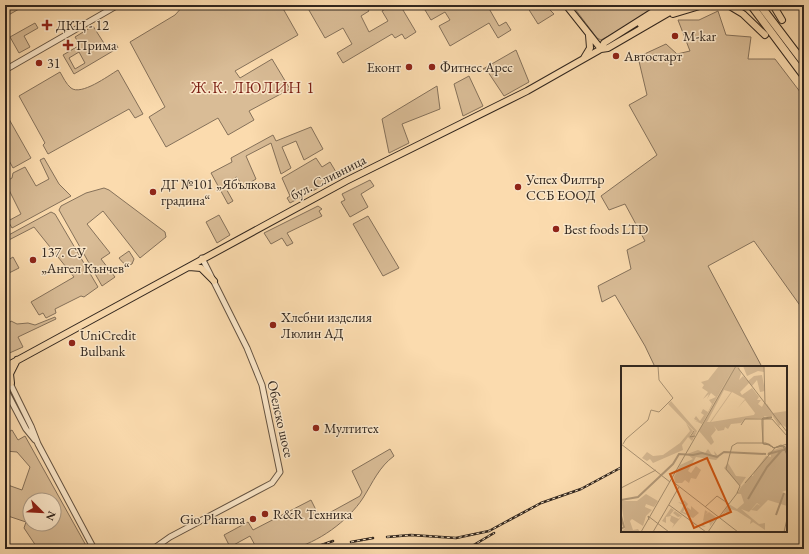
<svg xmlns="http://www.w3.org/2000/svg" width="809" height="554" font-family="'EB Garamond',serif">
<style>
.green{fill:#d9bc96;stroke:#85715a;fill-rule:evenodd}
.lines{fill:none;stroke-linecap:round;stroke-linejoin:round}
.minor-casing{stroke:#645342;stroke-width:7}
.major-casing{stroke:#31261e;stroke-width:8}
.highway-casing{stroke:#31261e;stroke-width:9}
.minor{stroke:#fce8ca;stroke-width:5}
.major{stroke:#fbdbae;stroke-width:6}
.highway{stroke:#fbdbae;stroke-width:7}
.rail-casing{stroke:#31261e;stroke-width:2.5}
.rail{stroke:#fce8ca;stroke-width:1;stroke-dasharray:3;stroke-linecap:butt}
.poi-dot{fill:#8f2418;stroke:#fce8ca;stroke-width:1.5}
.labels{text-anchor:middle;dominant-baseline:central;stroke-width:3;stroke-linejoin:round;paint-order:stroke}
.poi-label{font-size:14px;fill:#31261e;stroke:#fce8ca;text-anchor:start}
.street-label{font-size:14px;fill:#31261e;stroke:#fce8ca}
.quarter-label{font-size:16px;letter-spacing:1px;fill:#7a1f14;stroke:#fce8ca}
.inset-river{fill:none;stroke:#b69d7d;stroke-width:2}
.inset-road{fill:none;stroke:#aa9374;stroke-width:1}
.view{fill:#d6540e;fill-opacity:0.15;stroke:#d6540e;stroke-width:2}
.inset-edge{fill:none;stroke:#31261e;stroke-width:2}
</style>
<rect width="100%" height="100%" fill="#fbdbae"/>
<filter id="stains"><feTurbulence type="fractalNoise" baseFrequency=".005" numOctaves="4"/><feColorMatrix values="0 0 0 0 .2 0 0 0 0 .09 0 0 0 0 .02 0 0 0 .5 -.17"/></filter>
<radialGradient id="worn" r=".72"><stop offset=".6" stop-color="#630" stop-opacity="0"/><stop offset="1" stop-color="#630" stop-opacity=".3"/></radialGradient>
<!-- green -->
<path class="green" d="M5,5H26L5,17Z
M184,5H281L298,35L235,71L240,78L272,59L290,89L249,111L254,120L228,135L218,118L166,147L149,117L165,107L130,42L175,15Z
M306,5H365L369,11L361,16L369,32L388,21L382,11L392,5H400L416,32L405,39L402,34L395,38L392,34L343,63L337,53L352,44L343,28L325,38Z
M422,5H487L499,26L506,22L511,30L498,38L489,23L450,46L439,26L450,20L445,12L431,20Z
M526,5H557L550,10L554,14L538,24Z
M574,5H634L641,9L647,5H658L629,25L601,40L597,38L575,9Z
M718,11L726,35L751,37L748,59H775L804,97V311L754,241L708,266L762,367H655L645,346L615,295L602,302L598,286L631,269L627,250L645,241L625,204L609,210L601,196L657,155L629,105L647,95L638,57L666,44L677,54L690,51L678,20H699Z
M35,23L38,28L24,36L30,47L19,53L10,37Z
M93,26L107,48L116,44L118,48L74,74L63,55L80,45L75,37ZM79,52L85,63L75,69L69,58Z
M516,50L529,82L504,96L486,69H483Z
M118,70L143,114L135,118L129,109L48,154L43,145L45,143L19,96L60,72C63,77 66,84 71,88C81,96 108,76 118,70Z
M469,76L483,106L463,116L454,84Z
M437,86L440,109L402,124L409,143L389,153L382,119Z
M5,112L31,158L13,168L5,153Z
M311,127L323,149L304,160L296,141L282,147L291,168L281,174L271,143L246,156L256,179L243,187L237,177L224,185L233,201L228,204L211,173L232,162L231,158L273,135L276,141Z
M44,158L59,184L71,196L12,228L8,221L21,214L5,182L12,178L13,173L25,167L36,186L49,179L40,160Z
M316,158L322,167L330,162L339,177L290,203L287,198L290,196L282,178Z
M370,180L374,186L361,194L368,207L350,217L341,202L345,200L342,194Z
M104,188L109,190L165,232L166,237L140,258L103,211L87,224L110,253L101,259L115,277L102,286L59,210L61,206L86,193Z
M318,206L322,209L319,211L322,216L287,233L293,243L287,246L282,238L271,244L264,233Z
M51,212L55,214L98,287L84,297L81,296L55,309L56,313L46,318L43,313L39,315L31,302L74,277L34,227L5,242V237Z
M219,215L230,235L217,243L206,222Z
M368,216L399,268L383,276L353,224Z
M129,251L134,259L132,264C126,267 123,263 119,258Z
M13,257L19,268L5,275V262Z
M55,317L56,319L18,337L23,347L5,355V328L11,321L17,324L28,323L35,325Z
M12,430L18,440L25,436L88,549H38L24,528L26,522L5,515V484L22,490L30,467L17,452L5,451V434ZM30,500H54V524H30Z
M390,449L394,456C379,467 373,482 363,498C348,521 318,543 291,549C281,551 268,549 257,549L250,536L230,547L224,535L248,522L253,530L311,500L320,518L360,496L362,492L352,471Z"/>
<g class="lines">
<defs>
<path id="minor" d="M5,70L118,5
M5,373L31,426L38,444L94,549
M5,389L26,429L35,440
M153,549L170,537L272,483L280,472L262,385L247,348L202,258"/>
<path id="major" d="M566,5L601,49
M728,5L743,14L765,35
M773,5L782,20
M673,14L703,5
M641,25L673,6
M601,49L604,43L664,5
M584,58L590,48L589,35
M189,267L201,268L214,281
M5,367L346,181L527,91L601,49L608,48L682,5
M11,383L10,374L17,360"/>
<path id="highway" d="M751,5L804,76
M760,5L804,63"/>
</defs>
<!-- minor casing -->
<use href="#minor" class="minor-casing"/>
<!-- major casing -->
<use href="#major" class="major-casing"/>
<!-- highway casing -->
<use href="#highway" class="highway-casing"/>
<!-- minor -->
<use href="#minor" class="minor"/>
<!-- major -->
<use href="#major" class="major"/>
<!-- highway -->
<use href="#highway" class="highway"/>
<defs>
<path id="rail" d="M387,537L411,535L456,538L489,531L541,503L581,489L622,467
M351,542L373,538
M310,549L333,541
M467,549L494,533"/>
</defs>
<!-- rail casing -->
<use href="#rail" class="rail-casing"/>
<!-- rail -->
<use href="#rail" class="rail"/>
</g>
<!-- markers -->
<g class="poi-dot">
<path d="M45 19h4v4h4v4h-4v4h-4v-4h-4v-4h4z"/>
<circle cx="675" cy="36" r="4"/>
<path d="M66 39h4v4h4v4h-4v4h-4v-4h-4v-4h4z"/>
<circle cx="616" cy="56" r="4"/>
<circle cx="39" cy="63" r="4"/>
<circle cx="409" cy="67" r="4"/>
<circle cx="432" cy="67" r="4"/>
<circle cx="518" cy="187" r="4"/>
<circle cx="153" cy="192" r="4"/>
<circle cx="556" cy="229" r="4"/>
<circle cx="33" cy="260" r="4"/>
<circle cx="273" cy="325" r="4"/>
<circle cx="72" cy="343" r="4"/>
<circle cx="316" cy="428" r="4"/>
<circle cx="265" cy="514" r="4"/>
<circle cx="253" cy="519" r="4"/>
</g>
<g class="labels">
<!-- poi labels -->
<g class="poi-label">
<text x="56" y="25">ДКЦ - 12</text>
<text x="683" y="36">M-kar</text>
<text x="76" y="45">Прима</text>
<text x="624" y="56">Автостарт</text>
<text x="47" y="63">31</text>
<text x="401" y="67" text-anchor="end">Еконт</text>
<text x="440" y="67">Фитнес Арес</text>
<text x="526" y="179">Успех Филтър<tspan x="526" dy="16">ССБ ЕООД</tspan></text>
<text x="161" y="184">ДГ №101 „Ябълкова<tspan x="161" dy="16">градина“</tspan></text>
<text x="564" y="229">Best foods LTD</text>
<text x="41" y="252">137. СУ<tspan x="41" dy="16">„Ангел Кънчев“</tspan></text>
<text x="281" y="317">Хлебни изделия<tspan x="281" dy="16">Люлин АД</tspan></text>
<text x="80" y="335">UniCredit<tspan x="80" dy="16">Bulbank</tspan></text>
<text x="324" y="428">Мултитех</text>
<text x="273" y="514">R&amp;R Техника</text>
<text x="245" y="519" text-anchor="end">Gio Pharma</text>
</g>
<!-- street labels -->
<g class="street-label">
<text transform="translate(328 177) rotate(-27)">бул. Сливница</text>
<text transform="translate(281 419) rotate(77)">Обелско шосе</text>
</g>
<!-- quarter labels -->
<g class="quarter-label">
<text x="253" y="87">Ж.К. ЛЮЛИН 1</text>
</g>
</g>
<!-- overview -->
<g transform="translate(621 366)">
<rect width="166" height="166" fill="#fbdbae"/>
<path d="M98,0H118L120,8L118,14L122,10L127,15L133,10L141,9L144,25L139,26L136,14L131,20L128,17L119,26L121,29L131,22L138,31L136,34H140L137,38L141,41L143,37L146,38L152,47L166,45V62L160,58L158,60L151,49L150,52L143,50L144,52L124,53L120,57L110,58L107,63L104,61L103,64L97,65L93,60L95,64L90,70L93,76L90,79L78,65L113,1L81,58L72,54L78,56L81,55L78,56L73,53L75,50L79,55L83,49L80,47L82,43L87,46L91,38L88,34L95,31L90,27L86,33L88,28L82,33L87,26L81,22L83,19L80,16L87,14ZM103,24L110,26L89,56H86ZM111,26L124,33L116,43L124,34L134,47L133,49L90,56ZM122,0H139L143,1V6L137,5L126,10ZM50,35L76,65L75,67L47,38ZM65,57L72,65L69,69V72L73,66L75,67L71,75L67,71L61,79L62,84L32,97L29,93L26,95L21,92L26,86L32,90L42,89L59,77L69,65ZM166,79V124L161,126L166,128V140L147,134L136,145L130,144L136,138L140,140L136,137L128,146L120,143L138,158L144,157V164L132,156L129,158L130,154L116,145L109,143L107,149L105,146L101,149L108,138L116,143L123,137L120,128H116L120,121L130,110H132L133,106L135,107L133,106L145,90L150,91V89H146L148,86ZM87,83L91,89H94L93,85L98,91L95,94L75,91L67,105L70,107L75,100L80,104L75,113L70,112L68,117L64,114L61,117H54L53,111L59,99L72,93L66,88L77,84L84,87ZM107,97L115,110L125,111L119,120L103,102ZM25,128L37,135L33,141L25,138L24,141L31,144L25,150L22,160L11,153L9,155L12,164L17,163L19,166H0L4,162L0,135H16ZM63,134L67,138L62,146L66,147L64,145L66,141L70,144V140L78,147L72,152L59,146L64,137L60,138L57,136L61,137ZM50,142L53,144L49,149L58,153L60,150L57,151L52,147L54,145L61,150L51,162L53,158L49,155L50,150L45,151V157L41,155ZM84,144L87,146L84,149L88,146L96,152L85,165L89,160L88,155L82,159L85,161L79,160L84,154L82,155Z" fill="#d9bc96" fill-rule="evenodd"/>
<path class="inset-river" d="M147,88L166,83M127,133L146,101L161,84M0,134L17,131L52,98L58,88L72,89L81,87L96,91L103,86L145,88M155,149L163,127M0,150L3,161L0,163"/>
<path class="inset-road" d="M143,0L144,38M117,2L166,66M120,59L124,53H151L166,70M73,65L69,71L74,70M0,78L49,116M2,78L5,73L27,54L30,44L38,46L52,32L38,14L37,0M166,88L164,81L163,80H162L160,79L153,82L148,78H143L142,77V53L150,52L151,51L142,52L141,53V58L142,78H143L148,79L153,82L162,80L166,89M51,115L117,166M124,117L154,82M0,122L35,104M116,127L119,120L105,103L111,80L116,77H145L153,82L166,78M48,139L85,166M84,141L96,130L108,138M98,151L117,126M28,154L27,150L48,166M20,166L115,0M32,166L58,121M87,166L97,151M163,166L166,153"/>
<path class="view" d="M86,92L110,146L73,162L49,108Z"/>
<rect width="166" height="166" class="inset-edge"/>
</g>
<!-- margin -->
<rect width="809" height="554" fill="none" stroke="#fbdbae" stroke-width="20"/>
<rect x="6" y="6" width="797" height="542" fill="none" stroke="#31261e" stroke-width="2"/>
<rect x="10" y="10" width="789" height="534" fill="none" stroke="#31261e"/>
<!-- north arrow -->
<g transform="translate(42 512) rotate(114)"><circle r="19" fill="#fce8ca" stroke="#ab9a85"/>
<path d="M0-3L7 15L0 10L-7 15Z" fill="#8f2418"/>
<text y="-6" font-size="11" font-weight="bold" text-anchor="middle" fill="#31261e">N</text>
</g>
<rect width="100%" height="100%" filter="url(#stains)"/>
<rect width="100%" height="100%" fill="url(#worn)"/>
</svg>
